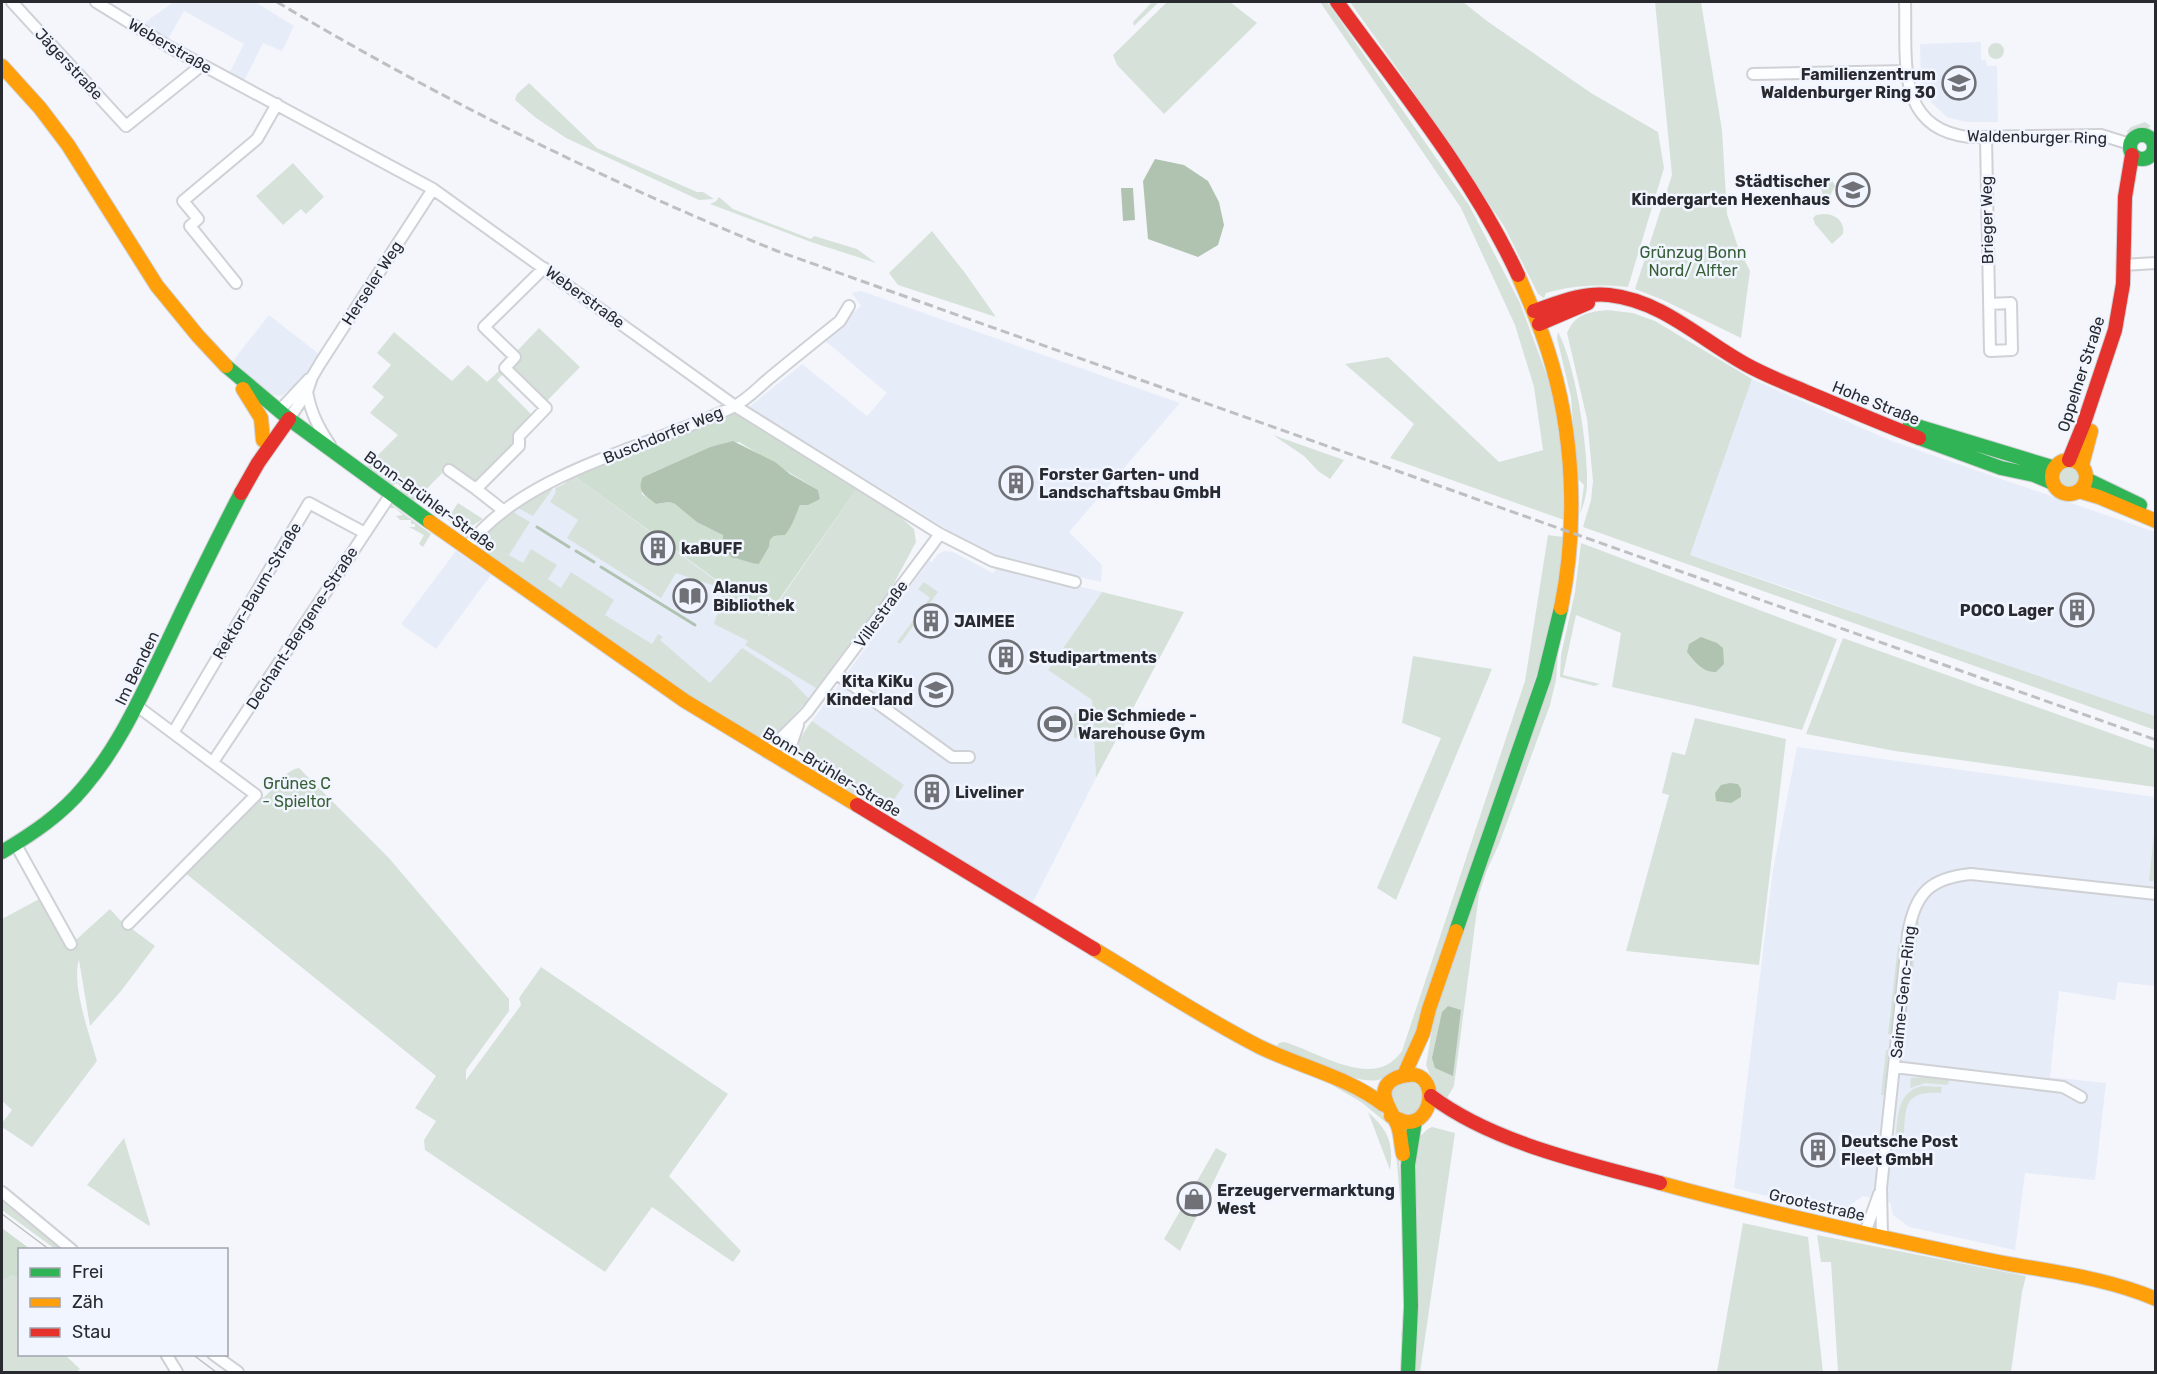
<svg xmlns="http://www.w3.org/2000/svg" width="2157" height="1374" font-family="Rubik,sans-serif">
<style>
.built{fill:#e7ecf9}
.green{fill:#d6e2d9}
.forest{fill:#ceded1;fill-rule:evenodd}
.water{fill:#b0c3b1}
.lines{fill:none;stroke-linecap:round;stroke-linejoin:round}
.stream{stroke:#b0c3b1;stroke-width:3}
.street-casing{stroke:#cfd1d5;stroke-width:14}
.fast-casing{stroke:#cfd1d5;stroke-width:16}
.slow-casing{stroke:#cfd1d5;stroke-width:16}
.jam-casing{stroke:#cfd1d5;stroke-width:16}
.street{stroke:#fdfeff;stroke-width:10}
.fast{stroke:#30b455;stroke-width:14}
.slow{stroke:#ff9f0a;stroke-width:14}
.jam{stroke:#e5322d;stroke-width:14}
.tram{stroke:#bebfc0;stroke-width:1.5}
.rail{stroke:#bebfc0;stroke-width:3;stroke-dasharray:9 4.5;stroke-linecap:butt}
.labels{text-anchor:middle;dominant-baseline:central;stroke-width:5;stroke-linejoin:round;paint-order:stroke}
.street-label{font-size:16px;fill:#282a2f;stroke:#f1f5ff}
.poi-label{font-size:16px;font-weight:bold;fill:#282a2f;stroke:#f1f5ff;text-anchor:start}
.park-label{font-size:16px;fill:#385f36;stroke:#f1f5ff}
</style>
<rect width="100%" height="100%" fill="#f4f6fc"/>
<!-- built -->
<path class="built" d="M174,2H255L294,26L282,51L263,43L244,81L229,74L244,44L184,11L168,39L141,25Z
M1981,42V60H1986L1987,66H1997L1998,122H1966L1947,117L1931,102L1925,93L1921,80L1920,44Z
M861,291L1180,403L1069,532L1102,565L1101,582L1041,569L982,551L749,407L802,364L867,416L887,393L823,339L861,306L852,293Z
M269,315L319,354L300,382L281,396L273,395L261,387L233,361Z
M1752,379L1889,440L2155,532V716L1931,640L1800,592L1689,555Z
M573,475L834,666L803,706L775,735L776,737L766,739L483,550L482,546L513,512L551,487L553,490L564,484Z
M456,551L491,575L436,649L401,624Z
M944,551L953,552L993,573L998,566L1102,592L1048,670L1092,700L1096,778L1033,902L883,815L806,767L807,764L799,755L798,750L801,739L812,721L929,561L932,562L938,554Z
M1797,747L2155,797V986L2118,982L2115,1000L2059,991L2050,1077L2106,1083L2095,1180L2025,1173L2015,1250L1909,1227L1893,1215L1890,1202L1863,1196L1848,1207L1829,1212L1734,1188L1773,870Z"/>
<!-- green -->
<path class="green" d="M1152,2H1159L1134,26L1133,22Z
M1167,2H1230L1257,23L1164,114L1117,65L1113,55Z
M1320,2H1327L1469,205L1520,303L1549,381L1554,404L1563,462L1564,520L1390,458L1414,424L1345,364L1388,357L1499,462L1543,450L1534,387L1515,325L1461,208Z
M1350,2H1463L1487,21L1591,93L1658,132L1664,168L1628,287C1602,284 1572,285 1546,293L1544,298L1538,294L1504,226L1406,81Z
M1655,2H1701L1722,130L1727,214L1738,247L1750,271L1741,338L1663,300L1635,289L1672,175Z
M1988 51a8 8 0 1 1 16 0a8 8 0 1 1-16 0Z
M529,83L597,148L697,192H703L714,199L699,200L566,138L536,118L515,100L517,94Z
M2145,122L2151,126L2146,130L2126,132L2131,127Z
M293,163L324,197L306,214L301,209L283,225L256,196Z
M1825,178H1831L1835,186L1826,204L1821,189Z
M719,197L733,209L811,239L814,236L857,249L876,263L811,242L710,204L716,201Z
M1825,214C1837,215 1845,222 1843,234L1832,244L1815,224L1813,218L1816,215Z
M932,231L965,273L996,317L898,285L889,273Z
M1607,310L1633,313L1655,321L1752,379L1690,555C1845,609 2000,663 2155,716V730L1583,527L1591,500L1593,481L1587,419L1567,333C1575,314 1588,312 1607,310Z
M539,328L580,367L546,402L511,370L522,358L516,352Z
M394,332L452,381L468,365L487,382L500,370L504,373L497,380L531,414L514,435L513,444L474,482L448,467L414,502L400,491L401,487L397,483L392,486L367,466L398,435L370,413L384,397L372,387L391,365L377,353Z
M1558,332C1575,363 1588,446 1587,483C1587,494 1584,504 1580,514L1584,485L1577,478L1571,397L1557,338Z
M1273,435L1344,460L1330,479L1318,471L1304,456Z
M2059 477a10 10 0 1 1 20 0a10 10 0 1 1-20 0Z
M573,475L719,583L718,587L676,573L661,598L567,538L578,520L550,502L556,492L555,488L564,484Z
M551,487L552,490L533,516L518,508Z
M858,487L888,506L914,529L916,542L892,587L816,688L745,645L748,641L714,624L726,588L768,617Z
M458,503L483,519L464,531L447,519Z
M392,505L431,534L423,547L419,544L424,535L409,527H415V524H411V520H400L396,516L403,515L395,508H388Z
M513,512L530,522L509,555L523,563L531,549L557,565L548,579L561,588L571,572L614,600L605,615L652,644L658,634L663,637L660,640L710,683L742,648L790,679L809,699L775,735L776,737L760,738L690,697L486,554C473,534 498,522 513,512Z
M1548,535L1563,537L1559,582L1540,664L1412,1049C1404,1063 1395,1076 1378,1080C1355,1085 1299,1056 1277,1046L1279,1043L1284,1042C1318,1051 1374,1092 1402,1051L1525,681Z
M1581,543L1837,639L1802,730L1612,687L1621,633L1576,615L1563,675L1600,684L1594,686L1560,677L1561,655L1575,592Z
M924,582L938,592L900,644L897,642L930,598L918,589Z
M1102,592L1184,612L1096,778L1092,700L1048,670Z
M1843,638L2155,749V787L1895,751L1806,734Z
M1558,653L1556,680L1550,705L1499,844L1487,870L1479,894L1454,1086L1444,1103L1439,1096L1426,1065L1435,1012Z
M1413,656L1492,669L1396,900L1377,888L1441,738L1402,723Z
M1074,713H1088L1089,737L1074,738Z
M1695,718L1786,739L1759,965L1626,951L1669,795L1662,793L1672,752L1685,755Z
M812,721L904,785L883,815L806,767L807,764C790,751 802,734 812,721Z
M299,768L388,857L509,999V1011L466,1070V1080L521,1005L519,998L541,967L728,1094L669,1176L741,1251L733,1262L652,1207L605,1272L425,1150L424,1140L436,1121L415,1108L436,1076L184,872L255,802C274,795 281,771 299,768Z
M2155,825L2156,881H2149Z
M41,898L68,947L110,909L120,920L155,946L121,991L90,1026L79,960C71,984 90,1036 97,1061L32,1147L2,1127V1123L12,1110L2,1101V919Z
M1917,921L1919,922L1912,978L1909,976Z
M1898,945L1904,946L1903,950H1900L1894,1004L1897,1005L1896,1010H1893L1891,1034H1888Z
M1886,1050H1889L1887,1062L1890,1063V1069H1887L1884,1095H1881Z
M1925,1077L1949,1080L1948,1085L1925,1083L1910,1088L1911,1078Z
M1409,1080L1421,1087L1423,1108L1411,1116L1397,1113L1390,1102C1392,1087 1395,1084 1409,1080Z
M1325,1081L1376,1103L1389,1125L1361,1102Z
M1922,1086L1942,1087L1941,1093C1899,1090 1907,1111 1903,1143L1909,1145L1895,1144C1898,1122 1895,1092 1922,1086Z
M1368,1112C1388,1130 1394,1143 1390,1170Z
M1432,1127L1455,1133L1420,1372H1414L1413,1140C1421,1138 1424,1130 1432,1127Z
M124,1138L150,1224L149,1226L87,1185Z
M1395,1140L1399,1157L1405,1240V1337H1401C1409,1272 1400,1204 1395,1140Z
M1216,1148L1227,1154L1180,1251L1164,1239Z
M2,1201L39,1231H43L67,1249H55L2,1210Z
M1743,1223L1808,1237L1823,1372H1717Z
M1817,1235L2026,1276L2022,1292L2011,1372H1838L1831,1262H1821Z
M13,1275L19,1280L20,1354L65,1355L80,1369L76,1372H2V1281Z"/>
<!-- forest -->
<path class="forest" d="M735,411L858,487L767,617L573,475ZM739,442L818,490L820,499L800,505C795,516 793,525 785,535L774,536L770,540L769,547L759,564C749,562 742,558 732,558L723,547V534L704,525L675,504L669,502L656,504L642,494L643,477L710,447Z
M2,1228L30,1249L20,1250L19,1280L13,1275L2,1281Z"/>
<!-- water -->
<path class="water" d="M1155,159L1184,165L1208,181L1219,202L1224,225L1218,245L1198,257L1148,239L1143,181Z
M1121,188H1133L1135,220L1123,221Z
M733,441L775,462L790,474L818,490L820,499L808,505H800C795,517 793,525 785,535L774,536L770,540L769,547L759,564C749,564 742,558 732,558L723,547V535L697,522L675,504L669,502L656,504C645,496 636,491 643,477L710,447Z
M1701,637L1717,643L1723,648L1724,664L1716,672C1703,673 1694,661 1687,652L1689,644Z
M1730,783L1738,784L1741,789V797L1731,803L1716,801L1715,793L1721,785Z
M1448,1006L1461,1010L1453,1076L1435,1068L1432,1058L1442,1012Z"/>
<g class="lines">
<!-- stream -->
<path class="stream" d="M537,527L569,547
M576,551L594,562
M601,567L695,625"/>
<defs>
<path id="street" d="M12,2L126,126L202,65
M96,2L171,48L433,189L735,406L940,534L993,561L1075,582
M1905,2C1907,57 1894,129 1969,137L2101,135L2130,144
M1753,74L1907,71
M1986,137L1990,351L2012,350L2011,303L1989,304
M2123,265L2156,263
M236,283L190,226L198,219L183,201L257,139L277,104
M307,392C311,413 318,427 330,445
M279,411L309,379
M289,419L307,392L312,377L321,362L433,189
M449,470L476,489
M504,511L476,489L519,446V436L546,408L505,368L515,357L484,327L544,268
M466,548C525,470 649,448 733,407C745,401 756,390 766,381C790,361 815,341 840,321L849,306
M837,674L952,757H969
M173,733L309,503L365,533
M767,752L807,712L940,534
M213,762L391,494
M785,763L798,725
M16,845L71,944
M128,924L256,795L137,706
M1894,1067L2063,1087L2081,1097
M2,1192L72,1250
M1865,1233L1879,1194
M1882,1237L1881,1188L1908,934C1915,893 1930,878 1971,874L2156,894
M166,1354L177,1372
M213,1354L238,1372"/>
<path id="fast" d="M2130 147a12 12 0 1 1 24 0a12 12 0 1 1-24 0Z
M226,366L289,419L430,522
M1910,424L2055,468
M1919,438L2001,468L2034,475L2053,483
M2086,479L2140,505
M2,852C32,834 61,815 84,787C120,745 142,694 166,645C190,594 215,543 241,493
M1456,931L1544,678L1561,608
M1408,1372L1411,1306L1408,1165L1415,1121"/>
<path id="slow" d="M2,66L40,108L68,145L157,286L198,336L226,366
M1518,275C1529,300 1540,325 1548,351C1574,432 1578,525 1561,608
M243,389L261,418L263,440
M2052 477a17 17 0 1 1 34 0a17 17 0 1 1-34 0Z
M2082,465L2091,431
M2079,491L2099,497L2156,521
M430,522L685,701L857,805
M1094,949C1149,982 1203,1018 1260,1047C1301,1067 1348,1077 1384,1105
M1404,1075L1423,1033L1429,1009L1456,931
M1391,1116C1396,1118 1403,1122 1408,1122C1432,1122 1438,1080 1415,1075C1410,1074 1401,1076 1396,1078C1372,1089 1392,1111 1398,1126C1401,1135 1401,1145 1403,1154
M1660,1183C1765,1212 1873,1236 1979,1258C2039,1271 2100,1275 2156,1299"/>
<path id="jam" d="M1337,2C1400,89 1472,176 1518,275
M1534,311C1558,303 1583,292 1609,295C1663,301 1701,340 1747,365C1767,376 1788,384 1809,393C1845,408 1882,424 1919,438
M1539,324L1588,303
M2069,460L2084,423L2115,330L2123,284L2125,197L2132,155
M241,493L258,463L289,419
M857,805L1094,949
M1431,1096C1493,1143 1586,1163 1660,1183"/>
</defs>
<!-- street casing -->
<use href="#street" class="street-casing"/>
<!-- fast casing -->
<use href="#fast" class="fast-casing"/>
<!-- slow casing -->
<use href="#slow" class="slow-casing"/>
<!-- jam casing -->
<use href="#jam" class="jam-casing"/>
<!-- street -->
<use href="#street" class="street"/>
<!-- fast -->
<use href="#fast" class="fast"/>
<!-- slow -->
<use href="#slow" class="slow"/>
<!-- jam -->
<use href="#jam" class="jam"/>
<!-- tram -->
<path class="tram" d="M2,1214L50,1250
M192,1354L216,1372"/>
<!-- rail -->
<path class="rail" d="M277,2C437,97 605,181 777,251L2156,740"/>
</g>
<!-- icons -->
<defs>
<symbol id="school-ring" viewBox="-11 -11 22 22"><circle r="9.5" fill="#f1f5ff" stroke="#6f7177" stroke-width="1.5"/><path d="M0-5L7-2L0 1L-7-2ZM-4 1L0 2.5L4 1V4Q0 6-4 4Z" fill="#6f7177"/></symbol>
<symbol id="building-ring" viewBox="-11 -11 22 22"><circle r="9.5" fill="#f1f5ff" stroke="#6f7177" stroke-width="1.5"/><path d="M-4-6H4V6H1V3H-1V6H-4ZM-2.5-4.3h1.7v1.8h-1.7ZM.8-4.3h1.7v1.8H.8ZM-2.5-1h1.7V.8h-1.7ZM.8-1h1.7V.8H.8Z" fill="#6f7177"/></symbol>
<symbol id="library-ring" viewBox="-11 -11 22 22"><circle r="9.5" fill="#f1f5ff" stroke="#6f7177" stroke-width="1.5"/><path d="M-6-4Q-3-5.5-.7-3.5V5Q-3 3-6 4ZM6-4Q3-5.5 .7-3.5V5Q3 3 6 4Z" fill="#6f7177"/></symbol>
<symbol id="stadium-ring" viewBox="-11 -11 22 22"><circle r="9.5" fill="#f1f5ff" stroke="#6f7177" stroke-width="1.5"/><path d="M0-5a6.5 5 0 1 0 0 10a6.5 5 0 1 0 0-10ZM-3.5-1.8h7v3.6h-7Z" fill="#6f7177"/></symbol>
<symbol id="shop-ring" viewBox="-11 -11 22 22"><circle r="9.5" fill="#f1f5ff" stroke="#6f7177" stroke-width="1.5"/><path d="M-5-2.5h2.3a2.7 3.5 0 0 1 5.4 0H5L5.5 6h-11ZM-1.5-2.5h3a1.5 2.3 0 0 0-3 0Z" fill="#6f7177"/></symbol>
</defs>
<g fill-rule="evenodd">
<use href="#school-ring" x="1940" y="64" width="38" height="38"/>
<use href="#school-ring" x="1834" y="171" width="38" height="38"/>
<use href="#building-ring" x="997" y="464" width="38" height="38"/>
<use href="#building-ring" x="639" y="529" width="38" height="38"/>
<use href="#library-ring" x="671" y="577" width="38" height="38"/>
<use href="#building-ring" x="2058" y="591" width="38" height="38"/>
<use href="#building-ring" x="912" y="602" width="38" height="38"/>
<use href="#building-ring" x="987" y="638" width="38" height="38"/>
<use href="#school-ring" x="917" y="671" width="38" height="38"/>
<use href="#stadium-ring" x="1036" y="705" width="38" height="38"/>
<use href="#building-ring" x="913" y="773" width="38" height="38"/>
<use href="#building-ring" x="1799" y="1131" width="38" height="38"/>
<use href="#shop-ring" x="1175" y="1180" width="38" height="38"/>
</g>
<g class="labels">
<!-- street labels -->
<g class="street-label">
<text transform="translate(170 46) rotate(30)">Weberstraße</text>
<text transform="translate(69 64) rotate(47)">Jägerstraße</text>
<text transform="translate(2037 137) rotate(1)">Waldenburger Ring</text>
<text transform="translate(1987 220) rotate(-91)">Brieger Weg</text>
<text transform="translate(372 283) rotate(-57)">Herseler Weg</text>
<text transform="translate(585 297) rotate(36)">Weberstraße</text>
<text transform="translate(2081 374) rotate(-72)">Oppelner Straße</text>
<text transform="translate(1876 403) rotate(22)">Hohe Straße</text>
<text transform="translate(663 435) rotate(-22)">Buschdorfer Weg</text>
<text transform="translate(430 501) rotate(36)">Bonn-Brühler-Straße</text>
<text transform="translate(257 591) rotate(-59)">Rektor-Baum-Straße</text>
<text transform="translate(881 614) rotate(-54)">Villestraße</text>
<text transform="translate(302 628) rotate(-57)">Dechant-Bergene-Straße</text>
<text transform="translate(137 668) rotate(-64)">Im Benden</text>
<text transform="translate(832 772) rotate(31)">Bonn-Brühler-Straße</text>
<text transform="translate(1903 992) rotate(-84)">Saime-Genc-Ring</text>
<text transform="translate(1817 1205) rotate(13)">Grootestraße</text>
</g>
<!-- poi labels -->
<g class="poi-label">
<text x="1936" y="74" text-anchor="end">Familienzentrum<tspan x="1936" dy="18">Waldenburger Ring 30</tspan></text>
<text x="1830" y="181" text-anchor="end">Städtischer<tspan x="1830" dy="18">Kindergarten Hexenhaus</tspan></text>
<text x="1039" y="474">Forster Garten- und<tspan x="1039" dy="18">Landschaftsbau GmbH</tspan></text>
<text x="681" y="548">kaBUFF</text>
<text x="713" y="587">Alanus<tspan x="713" dy="18">Bibliothek</tspan></text>
<text x="2054" y="610" text-anchor="end">POCO Lager</text>
<text x="954" y="621">JAIMEE</text>
<text x="1029" y="657">Studipartments</text>
<text x="913" y="681" text-anchor="end">Kita KiKu<tspan x="913" dy="18">Kinderland</tspan></text>
<text x="1078" y="715">Die Schmiede -<tspan x="1078" dy="18">Warehouse Gym</tspan></text>
<text x="955" y="792">Liveliner</text>
<text x="1841" y="1141">Deutsche Post<tspan x="1841" dy="18">Fleet GmbH</tspan></text>
<text x="1217" y="1190">Erzeugervermarktung<tspan x="1217" dy="18">West</tspan></text>
</g>
<!-- park labels -->
<g class="park-label">
<text x="1693" y="252">Grünzug Bonn<tspan x="1693" dy="18">Nord/ Alfter</tspan></text>
<text x="297" y="783">Grünes C<tspan x="297" dy="18">- Spieltor</tspan></text>
</g>
</g>
<!-- border -->
<rect width="2157" height="1374" fill="none" stroke="#282a2f" stroke-width="6"/>
<!-- legend -->
<rect x="18" y="1248" width="210" height="108" fill="#f1f5ff" stroke="#a1a4ac" stroke-width="1.5"/>
<rect x="30" y="1268" width="30" height="9" fill="#30b455" stroke="#a1a4ac" stroke-width="1.5"/>
<text x="72" y="1278" font-size="18" fill="#282a2f">Frei</text>
<rect x="30" y="1298" width="30" height="9" fill="#ff9f0a" stroke="#a1a4ac" stroke-width="1.5"/>
<text x="72" y="1308" font-size="18" fill="#282a2f">Zäh</text>
<rect x="30" y="1328" width="30" height="9" fill="#e5322d" stroke="#a1a4ac" stroke-width="1.5"/>
<text x="72" y="1338" font-size="18" fill="#282a2f">Stau</text>
</svg>
